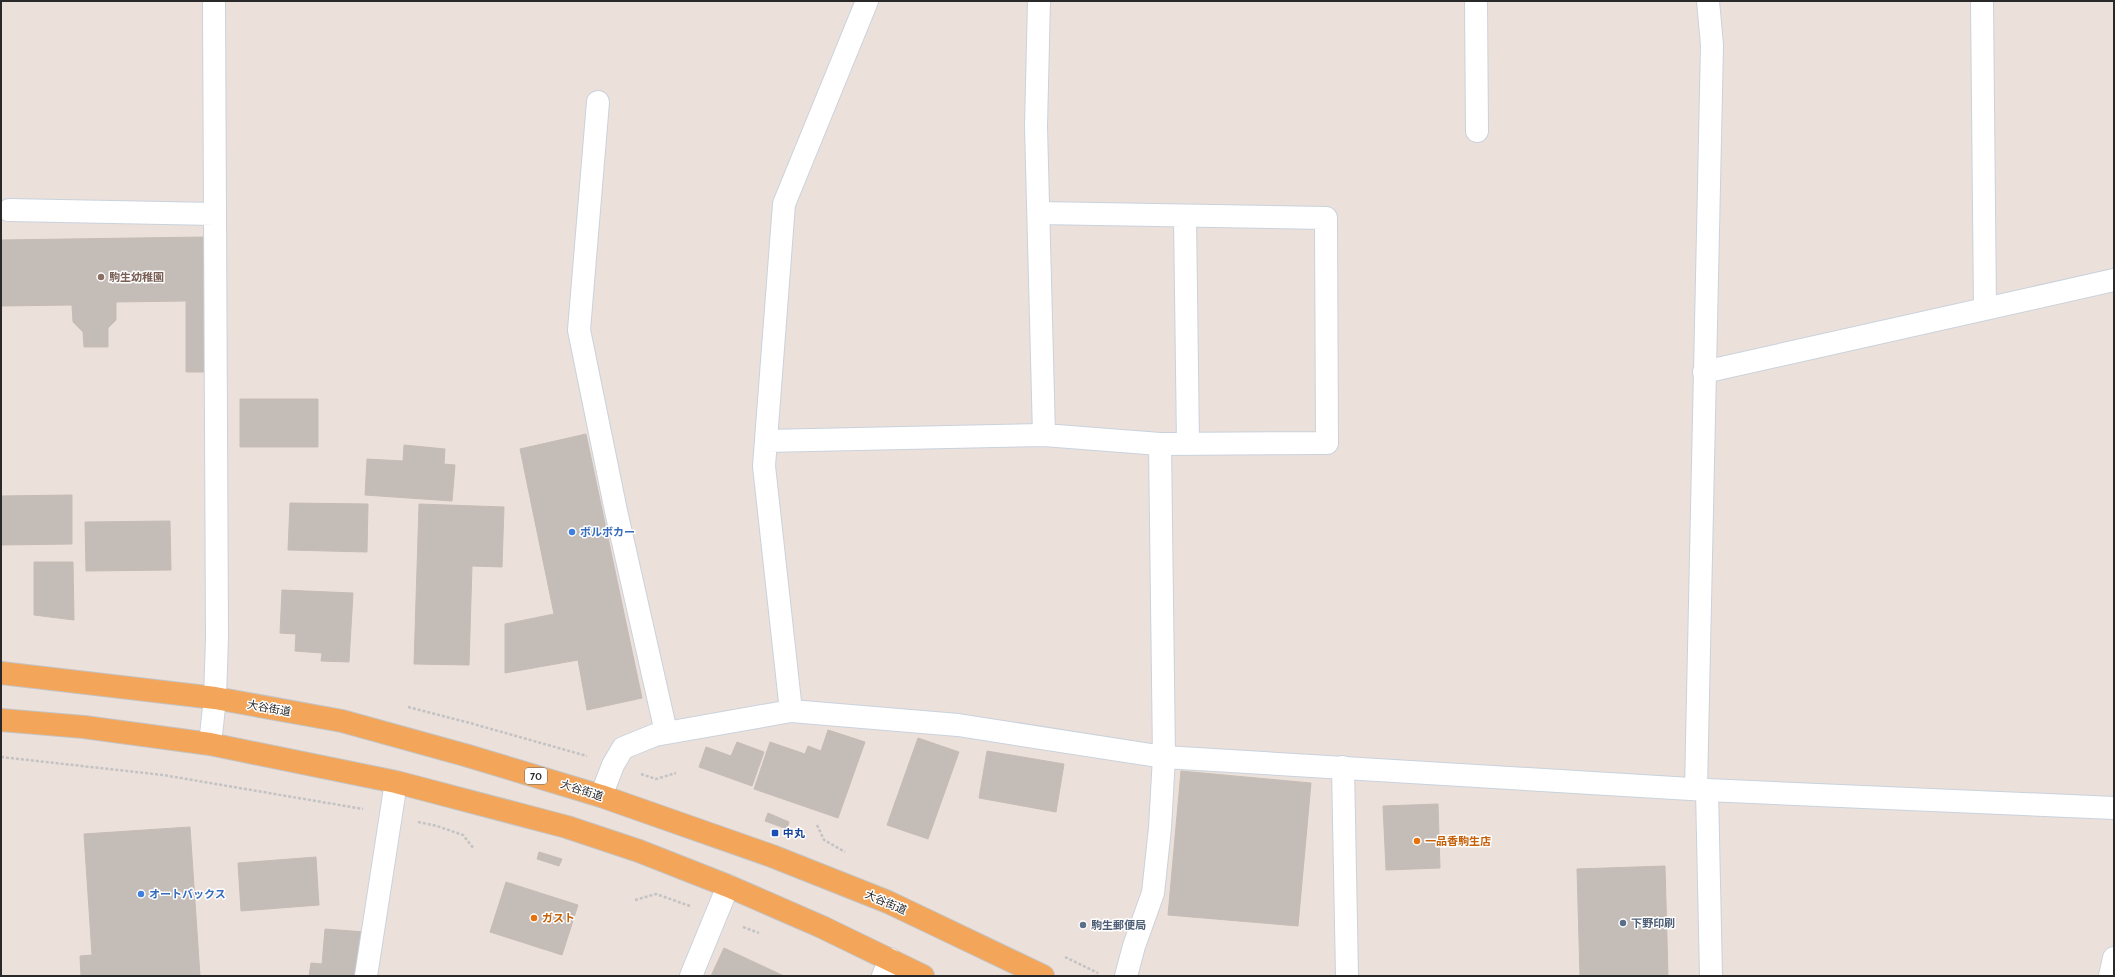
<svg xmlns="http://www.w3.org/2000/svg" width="2115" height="977" font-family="Cabin,'Noto Sans JP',sans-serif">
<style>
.building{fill:#c4bcb7;stroke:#c7bcb5}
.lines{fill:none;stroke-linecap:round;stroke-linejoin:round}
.minor-casing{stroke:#c9d2dc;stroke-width:24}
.tertiary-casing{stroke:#c9d2dc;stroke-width:24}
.primary-casing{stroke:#c3c3c3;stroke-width:24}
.path{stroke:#c3c3c3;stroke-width:2.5;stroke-dasharray:3 2;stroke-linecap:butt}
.minor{stroke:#fff;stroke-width:22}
.tertiary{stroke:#fff;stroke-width:22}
.primary{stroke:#f3a659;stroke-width:22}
.education-dot{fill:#8d6e63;stroke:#fff;stroke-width:1.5}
.shop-dot{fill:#3f7fe0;stroke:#fff;stroke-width:1.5}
.transit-dot{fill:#1a4fb4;stroke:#fff;stroke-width:1.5}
.food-dot{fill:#e8710a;stroke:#fff;stroke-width:1.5}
.service-dot{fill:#5c6f8a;stroke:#fff;stroke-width:1.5}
.labels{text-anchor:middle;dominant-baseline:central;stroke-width:3;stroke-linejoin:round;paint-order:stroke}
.shield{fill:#fff;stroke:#696969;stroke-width:1}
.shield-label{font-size:10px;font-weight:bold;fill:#292929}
.education-label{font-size:11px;font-weight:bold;fill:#785e54;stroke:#fff;text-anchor:start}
.shop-label{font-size:11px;font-weight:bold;fill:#366cbe;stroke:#fff;text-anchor:start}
.street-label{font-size:11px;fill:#292929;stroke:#fff}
.transit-label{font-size:11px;font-weight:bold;fill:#164399;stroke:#fff;text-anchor:start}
.food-label{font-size:11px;font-weight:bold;fill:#c56008;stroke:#fff;text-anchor:start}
.service-label{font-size:11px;font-weight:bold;fill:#4e5e75;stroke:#fff;text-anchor:start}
</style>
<rect width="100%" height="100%" fill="#ece0db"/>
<!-- building -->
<path class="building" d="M204,237L205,372H186V301L116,302V320L108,328V347H84L83,332L73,322L72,305L1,306V240Z
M240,399H318V447H240Z
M586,434L642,698L587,710L578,660L505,673V624L554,614L520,449Z
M404,445L445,449L444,464L455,465L452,501L365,495L367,459L403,461Z
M72,495V544L1,545V496Z
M290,503L368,504L367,552L288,550Z
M419,504L504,507L502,567L472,566L469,665L414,664Z
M170,521L171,570L86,571L85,522Z
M34,562H73L74,620L34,615Z
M282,590L353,593L349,662L321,661L322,653L295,651L296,634L280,633Z
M828,730L865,742L838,818L754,789L770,742L805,754L808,746L821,751Z
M918,738L959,752L928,839L887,825Z
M737,742L764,752L752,786L699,767L706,747L731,756Z
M987,751L1064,764L1056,812L979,798Z
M1181,771L1311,783L1298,926L1168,915Z
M1438,804L1440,868L1386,870L1383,806Z
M768,813L789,822L787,829L765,821Z
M190,827L200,976H81L80,956L92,955L84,834Z
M539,852L562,859L559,866L537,859Z
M316,857L319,905L241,911L238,863Z
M1665,866L1668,976H1580L1577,869Z
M506,882L578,905L562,955L490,932Z
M325,929L365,932L361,976H309L311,963L322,964Z
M724,948L784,976H711Z"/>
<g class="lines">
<defs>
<path id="minor" d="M1039,1L1036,126L1044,435L1160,444L1164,757L1160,828L1153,893L1134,946L1126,976
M1476,1L1477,131
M1982,1L1985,309
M598,102L579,330L616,511L666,732
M9,210L215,214
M1039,213L1326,218L1327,443L1160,444
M1185,216L1188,444
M1704,372L2114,280
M766,441L1044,435
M791,711L764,466L784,204L867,1
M210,744L215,698L217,638L214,1
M1343,767L1347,976
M1696,789L1712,45L1708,1
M1707,790L1711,976
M366,976L396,782
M691,976L728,886
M883,976L890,959
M2110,976L2114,958"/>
<path id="tertiary" d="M601,796L613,765L623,748L655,735L791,711L958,725L1164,757L1707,790L2114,808"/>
<path id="primary" d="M1,673L215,698L342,721L465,755L601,796L772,856L888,902L1043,976
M1,720L84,727L210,744L396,782L567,827L639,851L728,886L822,927L923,976"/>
</defs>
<!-- minor casing -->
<use href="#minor" class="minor-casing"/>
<!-- tertiary casing -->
<use href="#tertiary" class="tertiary-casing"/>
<!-- primary casing -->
<use href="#primary" class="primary-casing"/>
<!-- path -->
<path class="path" d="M408,707L470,723L587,756
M1,757L163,775L363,809
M641,774L656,779L676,773
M418,822L437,826L463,835L474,849
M817,825L824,840L845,852
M635,900L656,894L690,906
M743,927L759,933
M1065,957L1098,973"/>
<!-- minor -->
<use href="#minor" class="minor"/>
<!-- tertiary -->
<use href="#tertiary" class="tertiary"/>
<!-- primary -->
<use href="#primary" class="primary"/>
</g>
<!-- markers -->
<circle class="education-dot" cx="101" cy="277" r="4"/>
<g class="shop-dot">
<circle cx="572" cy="532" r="4"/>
<circle cx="141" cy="894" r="4"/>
</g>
<rect class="transit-dot" x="771" y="829" width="8" height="8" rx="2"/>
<g class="food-dot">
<circle cx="1417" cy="841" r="4"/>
<circle cx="534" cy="918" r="4"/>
</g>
<g class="service-dot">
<circle cx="1623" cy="923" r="4"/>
<circle cx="1083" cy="925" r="4"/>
</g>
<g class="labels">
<!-- shield labels -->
<rect class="shield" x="525" y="768" width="22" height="16" rx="3"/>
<g class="shield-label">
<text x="536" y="776">70</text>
</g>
<!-- education labels -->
<g class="education-label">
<text x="109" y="277">駒生幼稚園</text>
</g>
<!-- shop labels -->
<g class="shop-label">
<text x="580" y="532">ボルボカー</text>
<text x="149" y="894">オートバックス</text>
</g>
<!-- street labels -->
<g class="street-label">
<text transform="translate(269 708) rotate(10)">大谷街道</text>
<text transform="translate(582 790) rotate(18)">大谷街道</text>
<text transform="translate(886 902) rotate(23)">大谷街道</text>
</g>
<!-- transit labels -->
<g class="transit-label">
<text x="783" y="833">中丸</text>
</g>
<!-- food labels -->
<g class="food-label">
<text x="1425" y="841">一品香駒生店</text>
<text x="542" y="918">ガスト</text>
</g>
<!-- service labels -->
<g class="service-label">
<text x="1631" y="923">下野印刷</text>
<text x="1091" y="925">駒生郵便局</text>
</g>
</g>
<!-- border -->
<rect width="2115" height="977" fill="none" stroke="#292929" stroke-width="4"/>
</svg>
